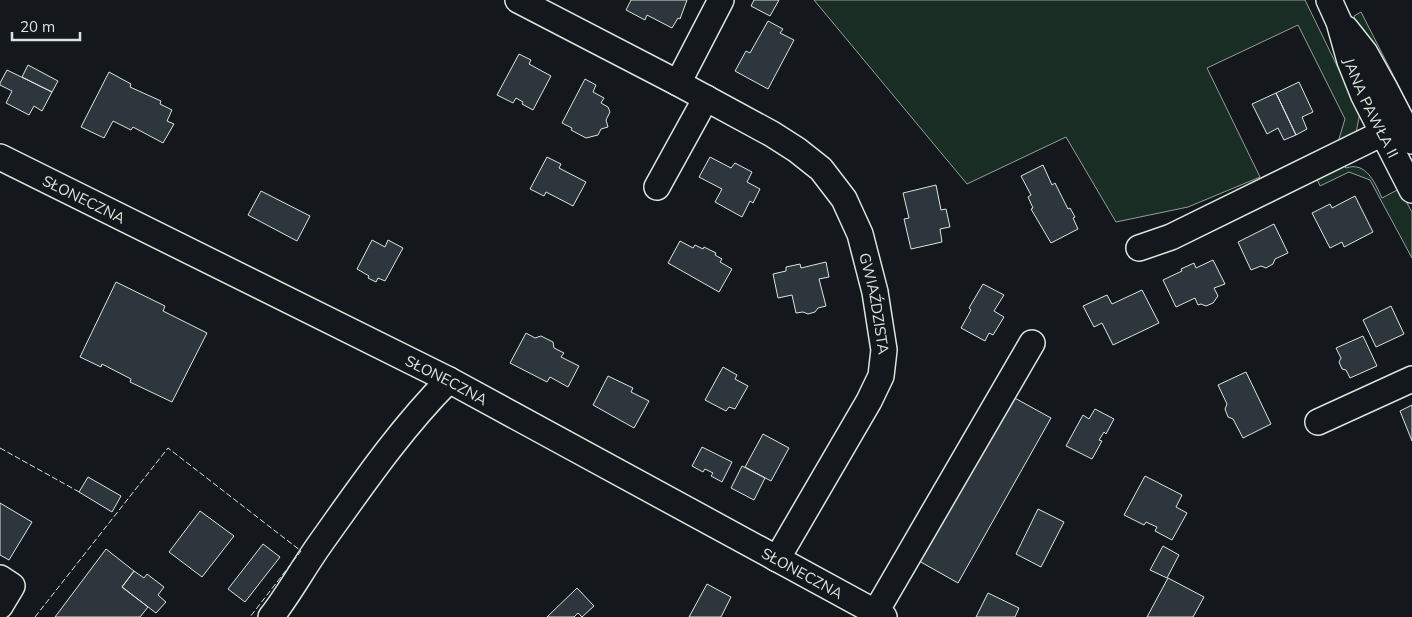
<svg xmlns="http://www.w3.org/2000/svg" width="1412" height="617" font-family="Mulish,sans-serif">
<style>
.green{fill:#1a2d24;stroke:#939e99}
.building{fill:#2c363c;stroke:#d8e6dc}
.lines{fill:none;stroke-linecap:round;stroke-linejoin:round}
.minor-casing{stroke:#d8e6dc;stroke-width:28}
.minor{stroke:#14181c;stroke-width:25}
.fence{stroke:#d8e6dc;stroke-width:1;stroke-dasharray:6 2.5;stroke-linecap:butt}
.labels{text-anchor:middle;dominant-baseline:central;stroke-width:4;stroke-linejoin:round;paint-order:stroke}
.street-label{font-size:15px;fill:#d8e6dc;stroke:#14181c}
</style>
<rect width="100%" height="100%" fill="#14181c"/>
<!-- green -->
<path class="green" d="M814,0H1305L1360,113L1356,133L1338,142L1345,119L1298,25L1207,68L1260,177L1188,207L1116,222L1066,137L967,184Z
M1361,12L1412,112V122L1357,27L1354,16Z
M1340,161L1346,168C1366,161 1375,183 1382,198L1399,189L1412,212V258L1370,180L1349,172L1320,186L1317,179Z"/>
<!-- building -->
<path class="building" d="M631,0H687L680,19L678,18L672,28L647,15L645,20L626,10Z
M754,0H779L770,16L751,6Z
M768,21L783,29L780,33L794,40L768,89L735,71L746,51L750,53Z
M519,54L531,60L529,64L551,76L533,110L522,104L523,102L516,98L513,103L497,95Z
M28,65L58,81L52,92L22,77Z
M7,70L52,92L42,111L34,106L29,115L6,103L12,91L0,85V83Z
M109,72L131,84L130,87L161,101L160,104L172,110L167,121L174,124L163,143L133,127L131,130L113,121L104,138L81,127Z
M585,79L596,85L593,92L604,98L601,103L608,107L610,112L606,120L608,127L601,129L598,135L586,138L571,130L572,128L562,123Z
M1299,82L1313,112L1302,117L1307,129L1296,135L1276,93Z
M1276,93L1296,135L1284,140L1278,128L1267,134L1252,104Z
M547,157L561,164L559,168L586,182L573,206L546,192L544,196L530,189Z
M710,157L731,168L735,163L752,172L747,182L760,189L753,203L750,201L742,217L715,202L722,189L699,177Z
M1043,165L1052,185L1055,183L1068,209L1070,208L1075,217L1073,218L1078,229L1051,243L1031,209L1033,208L1028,197L1031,195L1021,176Z
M936,185L941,210L946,209L950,227L940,229L942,242L911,249L904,219L909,218L903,193Z
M261,191L310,216L297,241L248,215Z
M1355,196L1373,232L1344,247L1342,242L1330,248L1312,213L1330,204L1332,208Z
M1274,224L1288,253L1275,259L1273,264L1266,268L1261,266L1251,270L1238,242Z
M372,240L385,247L388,240L403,248L385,281L378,278L376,282L368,278L369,276L357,269Z
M680,241L693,248L695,245L703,249L704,247L716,253L715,255L722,259L720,262L732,269L719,292L668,263Z
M1213,260L1225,284L1214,288L1218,296L1213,303L1206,306L1201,304L1198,305L1195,298L1176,307L1163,280L1182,271L1181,269L1194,263L1196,268Z
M826,262L829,277L819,279L826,306L818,308L815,312L808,314L803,312L796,313L792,295L778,298L773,274L786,271V267L800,264L801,268Z
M116,282L165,306L163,311L207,333L172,402L130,382L131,379L102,364L101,367L80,357Z
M983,284L1004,295L994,311L1004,317L993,335L989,333L985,341L961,328L971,310L969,308Z
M1142,290L1159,323L1113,345L1102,323L1094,327L1083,306L1107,295L1112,304Z
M1391,306L1404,334L1376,347L1363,320Z
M526,333L535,338L541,336L553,342L554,348L564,353L561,357L579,366L568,387L550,377L547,382L510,363Z
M1363,336L1377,366L1350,378L1346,370L1342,369L1339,362L1341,358L1336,348Z
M723,367L737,375L735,379L748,386L735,409L729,407L726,411L705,400Z
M1246,372L1271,424L1243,438L1233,419L1228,417L1225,409L1227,404L1218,385Z
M608,376L633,388L631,392L649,401L634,428L593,405Z
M1011,396L1051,418L958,583L919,561Z
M1412,405V441L1400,411Z
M1095,409L1114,419L1106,434L1104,432L1099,440L1102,441L1092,459L1066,446L1083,415L1089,419Z
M763,434L789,448L771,481L745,467Z
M702,447L732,462L722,482L711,476L713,473L705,469L703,472L692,466Z
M742,466L765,478L754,500L731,488Z
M1145,476L1182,495L1176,507L1187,513L1172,540L1155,531L1157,527L1146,522L1144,525L1124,515Z
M88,477L121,496L112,512L79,492Z
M0,503L32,522L9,560L0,555Z
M1038,509L1064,522L1041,567L1016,554Z
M200,511L234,536L202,577L169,552Z
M263,544L280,557L245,602L228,589Z
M1163,546L1179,555L1167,578L1150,570Z
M106,549L134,571L122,587L148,607L140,617H55Z
M134,571L144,578L147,574L164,587L158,595L166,602L156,613L122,587Z
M1168,578L1204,597L1193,617H1147Z
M707,584L731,597L721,617H689Z
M577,588L594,606L582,617L578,613L574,617H547Z
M988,593L1019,608L1015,617H976Z"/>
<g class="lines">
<defs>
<g id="minor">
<path id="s1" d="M518,0L678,83L772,134L797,150L821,169L844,199L860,234L875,292L884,350L881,376L869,401L777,559"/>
<path id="s2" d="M1329,0L1339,22L1350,61L1364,96L1412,190"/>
<path d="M1346,29L1365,53L1384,87L1412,141"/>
<path d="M678,83L721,0"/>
<path id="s3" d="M0,157L449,380L884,617"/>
<path d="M657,187L706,98"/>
<path d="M1139,248L1171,237L1403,123"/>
<path d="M1318,422L1412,379"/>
<path d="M0,578L12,586L0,606"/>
<path d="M878,614L881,603L1032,343"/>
<path d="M271,617C289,594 303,568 320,544C360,488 400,429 449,380"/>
</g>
</defs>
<!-- minor casing -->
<use href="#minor" class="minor-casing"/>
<!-- minor -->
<use href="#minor" class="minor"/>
<!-- fence -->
<path class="fence" d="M0,448L81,493
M35,617L168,448L301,551L250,617"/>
</g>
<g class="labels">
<!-- street labels -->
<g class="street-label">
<text stroke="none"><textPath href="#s2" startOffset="116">JANA PAWŁA II</textPath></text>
<text stroke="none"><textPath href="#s3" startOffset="94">SŁONECZNA</textPath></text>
<text stroke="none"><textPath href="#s1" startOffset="495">GWIAŹDZISTA</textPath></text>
<text stroke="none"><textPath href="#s3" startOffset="499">SŁONECZNA</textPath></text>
<text stroke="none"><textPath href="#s3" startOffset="904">SŁONECZNA</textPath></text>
</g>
</g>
<!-- scale -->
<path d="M12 32v8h68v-8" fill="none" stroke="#d8e6dc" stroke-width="2.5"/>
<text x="20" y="32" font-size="15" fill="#d8e6dc" stroke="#14181c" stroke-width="4" paint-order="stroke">20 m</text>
</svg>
